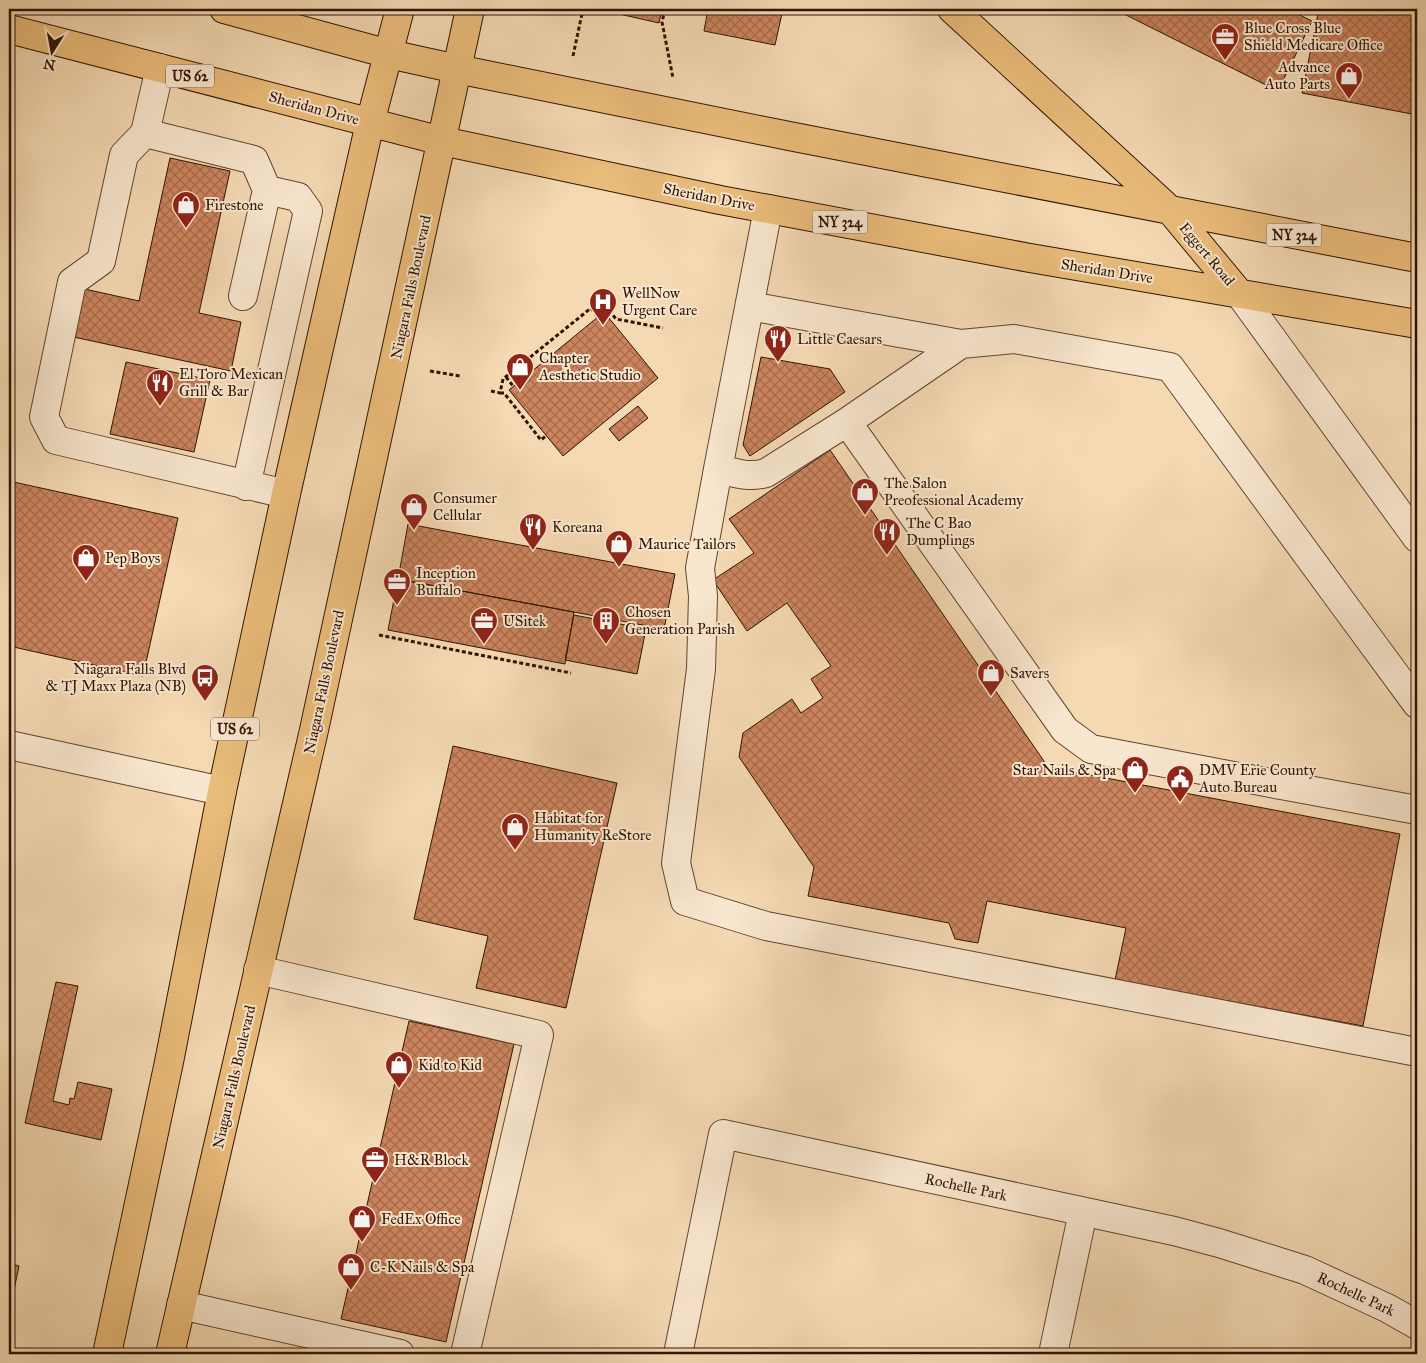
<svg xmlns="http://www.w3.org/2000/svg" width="1426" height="1363" font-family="'IM FELL Great Primer',serif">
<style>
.building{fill:url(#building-cross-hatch);stroke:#301403}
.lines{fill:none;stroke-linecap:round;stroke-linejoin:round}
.minor-casing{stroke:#61452f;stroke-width:30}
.major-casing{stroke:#301403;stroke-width:30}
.path{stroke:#301403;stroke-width:3;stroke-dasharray:4 2.5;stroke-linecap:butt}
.minor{stroke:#f8e6ce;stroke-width:28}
.major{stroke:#eabc7a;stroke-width:28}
.labels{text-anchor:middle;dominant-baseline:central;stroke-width:4;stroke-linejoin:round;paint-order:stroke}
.shield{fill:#f8e6ce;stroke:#6c5340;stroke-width:1}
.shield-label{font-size:14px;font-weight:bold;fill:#301403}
.poi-label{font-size:15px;fill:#301403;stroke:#f8e6ce;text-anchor:start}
.street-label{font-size:15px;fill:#301403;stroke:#f8e6ce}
</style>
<defs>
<pattern id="building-cross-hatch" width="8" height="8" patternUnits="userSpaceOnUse" patternTransform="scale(1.25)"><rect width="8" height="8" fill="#cc845e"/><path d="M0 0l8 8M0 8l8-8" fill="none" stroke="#a66b4b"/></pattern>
</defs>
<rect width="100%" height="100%" fill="#f4d9b3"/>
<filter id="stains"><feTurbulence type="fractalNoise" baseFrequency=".004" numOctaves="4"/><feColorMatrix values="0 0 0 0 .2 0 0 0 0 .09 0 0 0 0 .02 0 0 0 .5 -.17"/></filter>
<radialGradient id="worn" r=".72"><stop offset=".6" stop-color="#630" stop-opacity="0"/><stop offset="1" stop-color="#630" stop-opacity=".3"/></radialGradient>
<!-- building -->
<path class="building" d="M597,9H662L659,23Z
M708,9H783L775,45L704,31Z
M1114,9H1287L1312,21L1278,91Z
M1319,9H1417V115L1302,93Z
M170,158L230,171L199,313L241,322L231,371L69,336L80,288L139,301Z
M604,312L658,378L563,456L509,390Z
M761,357L830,369L845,392L750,456L743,445Z
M126,362L210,380L194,452L110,434Z
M638,406L648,418L619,441L609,429Z
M830,450L1048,767L1400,834L1363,1026L1115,980L1126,928L987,901L978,943L955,939L949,923L808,896L814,867L739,757L743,733L792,699L801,713L823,698L811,679L831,666L787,603L747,631L713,580L754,553L729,519Z
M9,481L178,518L143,676L9,646Z
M408,524L675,574L664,629L398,579Z
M398,579L574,612L565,664L388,630Z
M574,615L646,629L637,674L565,660Z
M453,746L617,783L566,1008L476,988L488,936L414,919Z
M56,982L78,986L53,1101L69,1105L70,1098L74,1099L78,1082L112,1089L101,1140L25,1123Z
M409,1021L514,1044L446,1342L341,1319Z
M9,1263L19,1266L9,1314Z"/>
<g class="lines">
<defs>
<path id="minor" d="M160,68L145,133L124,155L101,261L72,282L44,417L56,440L286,494
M145,133L254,160L267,190L243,296
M768,209L718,469C736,473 748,478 766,473L847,422L1065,730L1091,749L1281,785L1417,810
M1239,293L1417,538
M750,306L961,344L1014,339L1170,367L1347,609L1417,704
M847,422L961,344
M718,469L700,568L703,596L701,669L676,863L685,901L766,926L1417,1052
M246,486L308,211L298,197L267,190
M9,745L222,791
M258,970L539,1035L465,1354
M181,1305L400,1354
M678,1354L723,1134L1174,1231L1219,1243L1305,1270L1387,1308L1417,1325
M1053,1354L1083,1212"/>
<path id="major" d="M224,9L389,54L457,69L789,136L1417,258
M952,9L1171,211L1239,293
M9,29L442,141L720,200L1030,258L1417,324
M107,1354L169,1062L222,791L286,494L370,123L400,9
M170,1354L314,730L470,9"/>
</defs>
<!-- minor casing -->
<use href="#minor" class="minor-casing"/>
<!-- major casing -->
<use href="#major" class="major-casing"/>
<!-- path -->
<path class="path" d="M665,9L662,22L673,78
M573,56L583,9
M591,308L598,317
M430,371L460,376
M506,377L513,386
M491,391L500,393L503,379L601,300L616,319L663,328
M500,393H504L541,440L547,435
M379,635L571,673"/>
<!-- minor -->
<use href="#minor" class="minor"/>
<!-- major -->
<use href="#major" class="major"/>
</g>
<!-- icons -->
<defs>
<symbol id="office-pin" viewBox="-11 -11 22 30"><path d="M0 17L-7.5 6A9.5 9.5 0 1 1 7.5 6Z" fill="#8f2418" stroke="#f8e6ce"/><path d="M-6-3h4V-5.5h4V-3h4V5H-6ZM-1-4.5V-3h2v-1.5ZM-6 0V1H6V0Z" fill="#fff"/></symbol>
<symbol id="shop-pin" viewBox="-11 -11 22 30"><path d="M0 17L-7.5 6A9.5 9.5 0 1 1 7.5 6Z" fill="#8f2418" stroke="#f8e6ce"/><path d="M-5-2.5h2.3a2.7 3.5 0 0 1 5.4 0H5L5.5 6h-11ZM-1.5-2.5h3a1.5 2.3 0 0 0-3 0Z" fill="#fff"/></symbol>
<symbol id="hospital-pin" viewBox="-11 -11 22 30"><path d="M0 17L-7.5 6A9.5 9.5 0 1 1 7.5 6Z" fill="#8f2418" stroke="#f8e6ce"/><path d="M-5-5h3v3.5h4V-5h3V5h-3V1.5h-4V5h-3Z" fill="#fff"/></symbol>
<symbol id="restaurant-pin" viewBox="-11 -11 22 30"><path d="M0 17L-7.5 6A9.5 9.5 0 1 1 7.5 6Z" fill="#8f2418" stroke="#f8e6ce"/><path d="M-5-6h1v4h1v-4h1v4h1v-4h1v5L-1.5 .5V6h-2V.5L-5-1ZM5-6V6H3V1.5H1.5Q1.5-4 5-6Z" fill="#fff"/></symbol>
<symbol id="building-pin" viewBox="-11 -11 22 30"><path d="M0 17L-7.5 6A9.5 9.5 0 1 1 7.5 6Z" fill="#8f2418" stroke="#f8e6ce"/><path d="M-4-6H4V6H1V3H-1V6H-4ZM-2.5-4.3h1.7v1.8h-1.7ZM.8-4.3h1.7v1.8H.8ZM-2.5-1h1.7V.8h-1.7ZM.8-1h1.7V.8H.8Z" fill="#fff"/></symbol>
<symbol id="bus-pin" viewBox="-11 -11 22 30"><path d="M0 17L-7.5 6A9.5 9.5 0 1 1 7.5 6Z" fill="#8f2418" stroke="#f8e6ce"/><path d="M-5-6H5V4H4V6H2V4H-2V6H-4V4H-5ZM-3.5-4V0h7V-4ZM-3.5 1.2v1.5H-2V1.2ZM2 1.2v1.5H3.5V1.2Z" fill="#fff"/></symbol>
<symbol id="civic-pin" viewBox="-11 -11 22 30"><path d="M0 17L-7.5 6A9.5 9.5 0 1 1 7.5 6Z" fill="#8f2418" stroke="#f8e6ce"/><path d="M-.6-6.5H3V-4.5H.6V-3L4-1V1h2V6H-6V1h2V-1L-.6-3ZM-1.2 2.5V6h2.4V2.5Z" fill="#fff"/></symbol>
</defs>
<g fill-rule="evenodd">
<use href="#office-pin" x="1209" y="21" width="32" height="43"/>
<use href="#shop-pin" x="1333" y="60" width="32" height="43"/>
<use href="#shop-pin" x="170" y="189" width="32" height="43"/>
<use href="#hospital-pin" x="587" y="286" width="32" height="43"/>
<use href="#restaurant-pin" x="762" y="323" width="32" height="43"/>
<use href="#shop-pin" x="504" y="351" width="32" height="43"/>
<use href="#restaurant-pin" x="144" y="367" width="32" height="43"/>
<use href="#shop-pin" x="849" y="476" width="32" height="43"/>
<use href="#shop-pin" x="398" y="491" width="32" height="43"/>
<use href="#restaurant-pin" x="517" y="511" width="32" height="43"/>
<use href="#restaurant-pin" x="871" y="516" width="32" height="43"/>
<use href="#shop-pin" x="603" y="528" width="32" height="43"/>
<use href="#shop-pin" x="70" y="542" width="32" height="43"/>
<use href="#office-pin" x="381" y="566" width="32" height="43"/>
<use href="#office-pin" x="468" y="605" width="32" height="43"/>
<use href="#building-pin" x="590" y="605" width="32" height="43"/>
<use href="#shop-pin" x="975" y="657" width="32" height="43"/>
<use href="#bus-pin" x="189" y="662" width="32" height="43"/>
<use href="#shop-pin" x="1119" y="754" width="32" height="43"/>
<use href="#civic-pin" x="1164" y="763" width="32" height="43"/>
<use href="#shop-pin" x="499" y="811" width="32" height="43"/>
<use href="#shop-pin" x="383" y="1049" width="32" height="43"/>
<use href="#office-pin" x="359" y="1144" width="32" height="43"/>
<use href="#shop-pin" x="346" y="1203" width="32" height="43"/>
<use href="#shop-pin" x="335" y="1251" width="32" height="43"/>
</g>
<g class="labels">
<!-- shield labels -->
<g class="shield">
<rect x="166" y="64.5" width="48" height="23" rx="4"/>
<rect x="812.5" y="210.5" width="55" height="23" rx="4"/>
<rect x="1266.5" y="223.5" width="55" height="23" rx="4"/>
<rect x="211" y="717.5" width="48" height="23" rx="4"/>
</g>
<g class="shield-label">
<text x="190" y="76">US 62</text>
<text x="840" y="222">NY 324</text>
<text x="1294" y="235">NY 324</text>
<text x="235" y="729">US 62</text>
</g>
<!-- poi labels -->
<g class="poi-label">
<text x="1244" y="28">Blue Cross Blue<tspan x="1244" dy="17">Shield Medicare Office</tspan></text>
<text x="1330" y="67" text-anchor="end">Advance<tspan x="1330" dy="17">Auto Parts</tspan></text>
<text x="205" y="205">Firestone</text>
<text x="622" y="293">WellNow<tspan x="622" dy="17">Urgent Care</tspan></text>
<text x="797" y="339">Little Caesars</text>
<text x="539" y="358">Chapter<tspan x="539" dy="17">Aesthetic Studio</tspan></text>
<text x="179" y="374">El Toro Mexican<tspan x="179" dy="17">Grill &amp; Bar</tspan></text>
<text x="884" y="483">The Salon<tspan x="884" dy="17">Preofessional Academy</tspan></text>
<text x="433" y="498">Consumer<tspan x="433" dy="17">Cellular</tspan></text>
<text x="906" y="523">The C Bao<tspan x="906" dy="17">Dumplings</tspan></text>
<text x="552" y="527">Koreana</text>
<text x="638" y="544">Maurice Tailors</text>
<text x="105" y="558">Pep Boys</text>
<text x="416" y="573">Inception<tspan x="416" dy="17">Buffalo</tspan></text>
<text x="625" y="612">Chosen<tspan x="625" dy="17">Generation Parish</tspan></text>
<text x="503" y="621">USitek</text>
<text x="186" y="669" text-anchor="end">Niagara Falls Blvd<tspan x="186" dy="17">&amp; TJ Maxx Plaza (NB)</tspan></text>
<text x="1010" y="673">Savers</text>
<text x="1116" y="770" text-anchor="end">Star Nails &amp; Spa</text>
<text x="1199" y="770">DMV Erie County<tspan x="1199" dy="17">Auto Bureau</tspan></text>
<text x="534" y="818">Habitat for<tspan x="534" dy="17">Humanity ReStore</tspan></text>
<text x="418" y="1065">Kid to Kid</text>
<text x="394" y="1160">H&amp;R Block</text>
<text x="381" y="1219">FedEx Office</text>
<text x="370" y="1267">C-K Nails &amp; Spa</text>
</g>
<!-- street labels -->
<g class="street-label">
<text transform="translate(314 108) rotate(15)">Sheridan Drive</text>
<text transform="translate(709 197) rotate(11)">Sheridan Drive</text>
<text transform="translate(1207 254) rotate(50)">Eggert Road</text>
<text transform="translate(1107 271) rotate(9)">Sheridan Drive</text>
<text transform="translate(411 287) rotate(-78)">Niagara Falls Boulevard</text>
<text transform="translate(324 682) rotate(-78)">Niagara Falls Boulevard</text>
<text transform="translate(234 1077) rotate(-77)">Niagara Falls Boulevard</text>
<text transform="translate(966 1187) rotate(12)">Rochelle Park</text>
<text transform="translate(1356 1294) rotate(25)">Rochelle Park</text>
</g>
</g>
<!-- margin -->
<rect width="1426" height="1363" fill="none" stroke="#f4d9b3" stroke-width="30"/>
<rect x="10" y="10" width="1406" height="1343" fill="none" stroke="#301403" stroke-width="2.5"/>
<rect x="15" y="15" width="1396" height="1333" fill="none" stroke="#301403"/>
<!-- north arrow -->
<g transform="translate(52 52) rotate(191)" stroke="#f8e6ce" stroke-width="4" paint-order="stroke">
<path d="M0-4L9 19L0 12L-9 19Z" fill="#301403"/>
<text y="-8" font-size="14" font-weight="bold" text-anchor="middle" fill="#301403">N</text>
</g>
<rect width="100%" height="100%" filter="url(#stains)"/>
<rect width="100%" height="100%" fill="url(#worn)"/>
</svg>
